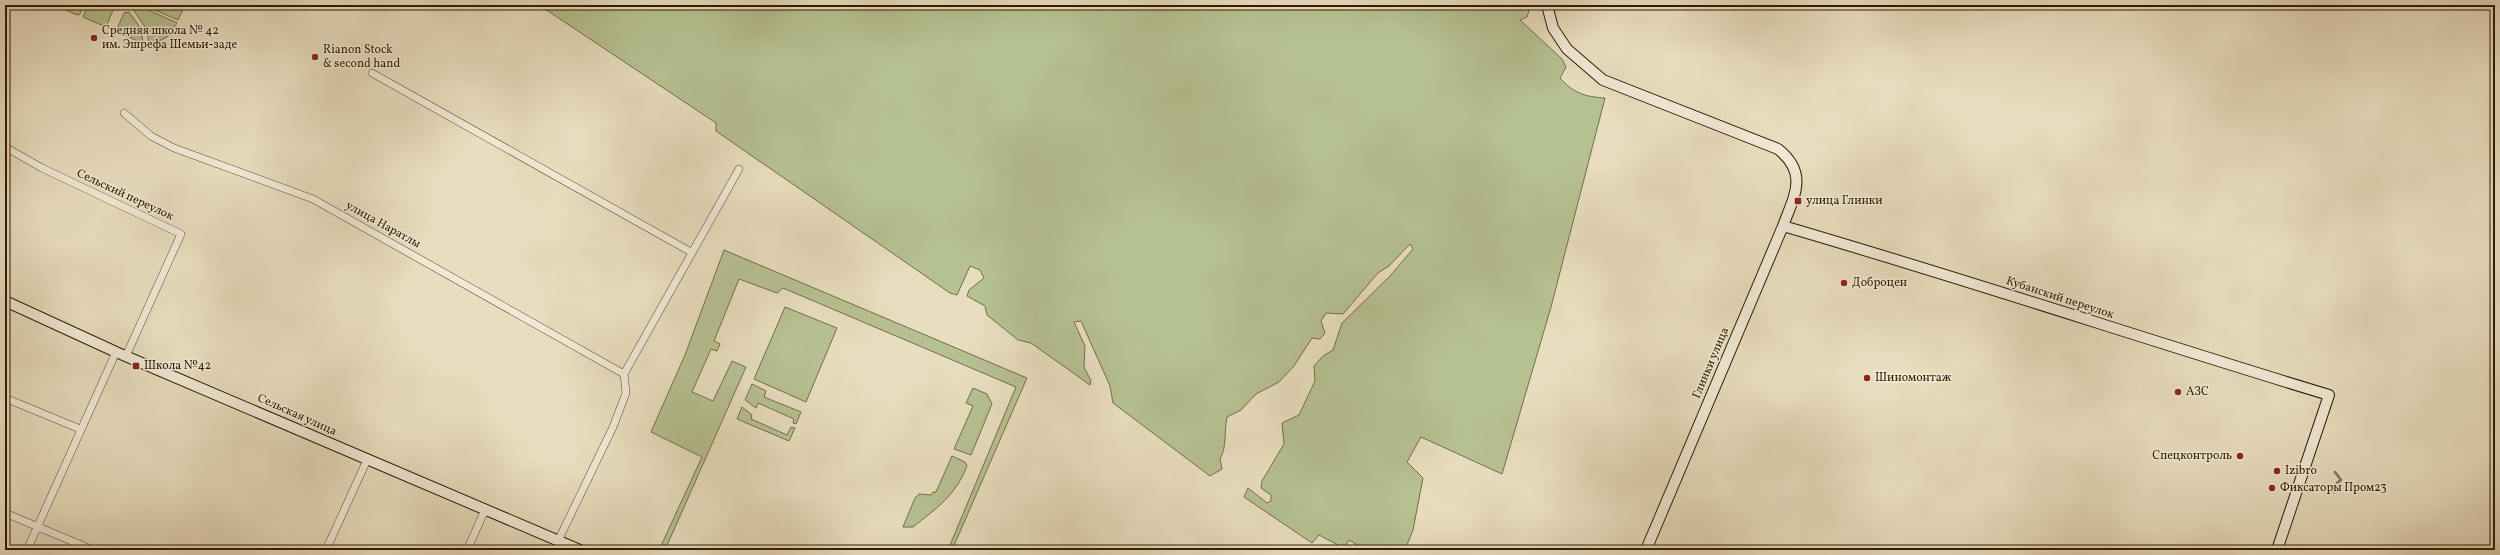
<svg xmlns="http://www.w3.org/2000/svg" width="2500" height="555" font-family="Vollkorn,serif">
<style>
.green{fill:#b6c191;stroke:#736e48}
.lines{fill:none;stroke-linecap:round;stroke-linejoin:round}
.stream{stroke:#6e7b6a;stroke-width:2.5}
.minor-casing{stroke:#5e4b30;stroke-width:8}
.secondary-casing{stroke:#301a00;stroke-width:12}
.minor{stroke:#f0e9d5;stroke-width:7}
.secondary{stroke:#f0e9d5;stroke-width:10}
.poi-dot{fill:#8f2418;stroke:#f0e9d5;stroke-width:1.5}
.labels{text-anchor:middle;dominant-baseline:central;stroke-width:3;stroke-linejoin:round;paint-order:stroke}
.poi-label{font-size:12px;fill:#301a00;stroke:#f0e9d5;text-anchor:start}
.street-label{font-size:12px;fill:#301a00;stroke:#f0e9d5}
</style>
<rect width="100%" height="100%" fill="#e8ddbe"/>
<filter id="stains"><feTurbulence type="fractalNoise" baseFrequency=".005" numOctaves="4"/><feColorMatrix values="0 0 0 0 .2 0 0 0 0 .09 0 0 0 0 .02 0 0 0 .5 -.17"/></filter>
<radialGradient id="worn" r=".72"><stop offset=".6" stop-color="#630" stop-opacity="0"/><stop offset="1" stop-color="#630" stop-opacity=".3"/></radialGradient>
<!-- green -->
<path class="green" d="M54,5H84L80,14L77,15Z
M88,5H115L106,27L83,17Z
M130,5H138L177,23L167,37L150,45L145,27Z
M143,5H185L178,20Z
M539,5H1531L1527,17L1520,20L1562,59L1566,67L1560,78C1573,93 1586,97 1605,98L1551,307L1502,474L1421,437L1407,462L1423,478L1413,530L1405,550H1388L1384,548L1382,550H1366L1349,540L1344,548L1319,535L1312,543L1244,497L1248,488L1267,503L1271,501V495L1261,488L1262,481L1284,444L1282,423L1299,415L1315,381L1314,366L1323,356L1333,350L1342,323L1390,276L1413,249L1410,244L1389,266L1378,273L1343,314L1326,313L1321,321L1325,333L1320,339L1312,338L1294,366L1279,382L1256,394L1241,410L1227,417C1224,432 1227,447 1220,459L1222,469L1210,476L1113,403L1110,386L1081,321L1074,322L1085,346L1084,367L1091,381L1090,385L1031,343L1018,340L987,315L985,306L967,296L969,290L984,278L980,270L970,266L957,295L950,293L716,131V123Z
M129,12L139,26L144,44L116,31L124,13Z
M724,250L1027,378L952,550H948L1016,387L783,288L777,293L739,279L714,341L720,344L717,351L711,349L692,392L713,401L732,361L746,367L665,550L660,548L702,457L651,432L685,355Z
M785,307L837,328L806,402L754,379Z
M752,384L766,391L764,397L801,412L796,424L793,423L794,419L758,403L756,408L745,400Z
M973,388L987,394L992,404L971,455L954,449L973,406L966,403Z
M742,407L752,415L751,419L787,435L791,427L795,428L789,441L737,419Z
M952,456L965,462L967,466C956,495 937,508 913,527H903L915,498L919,494L931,495L933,492H936Z"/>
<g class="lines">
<!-- stream -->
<path class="stream" d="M2335,472L2341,480L2337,483
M2334,492L2335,489"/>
<defs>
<path id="minor" d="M372,73L691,252
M124,113L151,136L174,148L313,199L624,374
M5,147L42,168L181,234L126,356
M5,398L80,429
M5,513L93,550
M558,541L613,427L626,393L624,374L739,169
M27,550L116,352
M326,550L367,460
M467,550L485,510"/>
<path id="secondary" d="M1547,5L1553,28L1567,49L1603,80L1778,149C1809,174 1794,196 1783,226L1646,550
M1783,226C1966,279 2147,340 2329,395L2277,550
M5,301L116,352L580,550"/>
</defs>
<!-- minor casing -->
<use href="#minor" class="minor-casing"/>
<!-- secondary casing -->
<use href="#secondary" class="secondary-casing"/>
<!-- minor -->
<use href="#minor" class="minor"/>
<!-- secondary -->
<use href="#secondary" class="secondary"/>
</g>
<!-- markers -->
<g class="poi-dot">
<circle cx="94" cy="38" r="4"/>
<circle cx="315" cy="57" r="4"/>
<rect x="1794" y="197" width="8" height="8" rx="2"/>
<circle cx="1844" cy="283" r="4"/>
<rect x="132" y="362" width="8" height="8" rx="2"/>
<circle cx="1867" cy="378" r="4"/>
<circle cx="2178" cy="392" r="4"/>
<circle cx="2240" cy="456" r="4"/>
<circle cx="2277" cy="471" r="4"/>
<circle cx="2272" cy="488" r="4"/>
</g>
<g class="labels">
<!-- poi labels -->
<g class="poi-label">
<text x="102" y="31">Средняя школа № 42<tspan x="102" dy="14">им. Эшрефа Шемьи-заде</tspan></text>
<text x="323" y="50">Rianon Stock<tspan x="323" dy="14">&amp; second hand</tspan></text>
<text x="1806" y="201">улица Глинки</text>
<text x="1852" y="283">Доброцен</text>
<text x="144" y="366">Школа №42</text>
<text x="1875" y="378">Шиномонтаж</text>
<text x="2186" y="392">АЗС</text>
<text x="2232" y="456" text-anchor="end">Спецконтроль</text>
<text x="2285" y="471">Izibro</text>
<text x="2280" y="488">Фиксаторы Пром23</text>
</g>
<!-- street labels -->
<g class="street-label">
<text transform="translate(125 195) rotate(25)">Сельский переулок</text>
<text transform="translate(383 225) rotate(29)">улица Наратлы</text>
<text transform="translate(2060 298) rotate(18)">Кубанский переулок</text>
<text transform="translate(1711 363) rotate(-67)">Глинки улица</text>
<text transform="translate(297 415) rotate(24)">Сельская улица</text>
</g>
</g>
<!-- margin -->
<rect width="2500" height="555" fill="none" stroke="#e8ddbe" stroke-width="20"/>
<rect x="6" y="6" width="2488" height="543" fill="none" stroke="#301a00" stroke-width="2"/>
<rect x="10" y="10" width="2480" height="535" fill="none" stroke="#301a00"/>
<rect width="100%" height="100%" filter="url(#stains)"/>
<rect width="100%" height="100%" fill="url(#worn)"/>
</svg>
